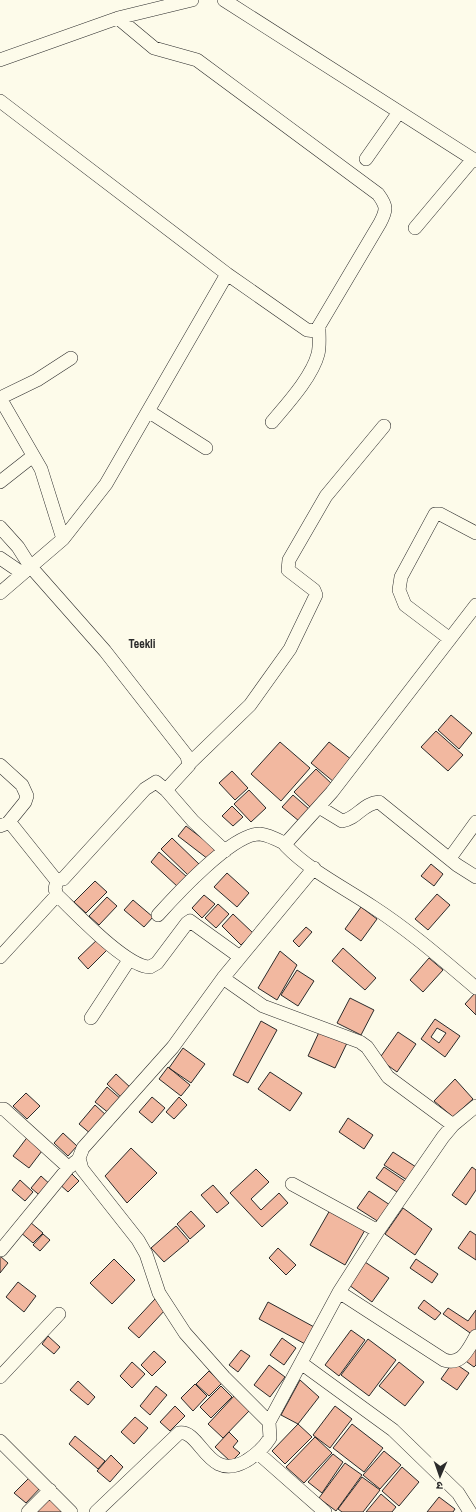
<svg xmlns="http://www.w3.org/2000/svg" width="476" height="1512" font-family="'Archivo Narrow','Noto Sans Devanagari',sans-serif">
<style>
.building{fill:#f2b8a0;stroke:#2b2b2b;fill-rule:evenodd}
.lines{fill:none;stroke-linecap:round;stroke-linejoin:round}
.minor-casing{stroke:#2b2b2b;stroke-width:14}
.minor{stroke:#fdfbea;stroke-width:13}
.labels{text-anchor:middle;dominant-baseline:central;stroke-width:3;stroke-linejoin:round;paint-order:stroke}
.quarter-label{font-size:12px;font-weight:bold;fill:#2b2b2b;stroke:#fdfbea}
</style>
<rect width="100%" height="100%" fill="#fdfbea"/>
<!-- building -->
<path class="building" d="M451,715L472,733L459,749L438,730Z
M436,731L463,755L448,771L421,747Z
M280,742L310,768L281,801L251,774Z
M329,742L352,760L334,782L311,763Z
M316,769L332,784L310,807L294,792Z
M232,771L248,788L235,800L219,783Z
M249,790L266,808L251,822L234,804Z
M293,795L309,809L299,821L282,807Z
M232,806L243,817L233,826L222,816Z
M186,826L216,849L208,859L178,836Z
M172,838L199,864L188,875L161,849Z
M159,852L187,877L178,887L151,862Z
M431,864L443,874L434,886L421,876Z
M227,873L249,893L237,907L214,887Z
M95,881L107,892L86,913L74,902Z
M437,894L450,905L428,930L415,919Z
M204,895L215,904L202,918L192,908Z
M107,897L117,906L99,925L89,916Z
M133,900L153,917L144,927L124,910Z
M218,904L229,914L216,928L205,918Z
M361,907L377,919L361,941L345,929Z
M233,914L253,933L241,945L222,926Z
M306,927L312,932L299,947L293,941Z
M100,937L110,947L88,969L78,958Z
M343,948L376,978L365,990L332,961Z
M280,951L297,965L277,1000L258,988Z
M429,958L443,970L423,992L410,980Z
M297,970L314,981L298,1006L281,995Z
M475,993L476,994V1015L465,1004Z
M350,998L374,1010L361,1035L337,1023Z
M435,1019L460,1036L445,1057L421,1039ZM437,1028L446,1033L439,1043L431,1037Z
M261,1021L277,1030L248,1083L233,1075Z
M320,1030L347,1043L335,1068L308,1056Z
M398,1032L416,1044L397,1072L379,1059Z
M183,1048L205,1064L191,1083L169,1068Z
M168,1067L190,1085L181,1096L159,1079Z
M270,1072L302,1093L290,1111L258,1089Z
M116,1074L132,1089L123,1099L107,1084Z
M455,1079L473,1099L453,1117L434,1101Z
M107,1087L122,1100L110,1114L95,1102Z
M26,1093L40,1106L27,1119L13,1106Z
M152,1097L165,1108L152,1123L139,1112Z
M179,1097L187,1105L174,1119L166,1112Z
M95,1105L107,1116L91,1134L79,1124Z
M348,1118L373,1135L364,1149L339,1132Z
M63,1133L77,1146L68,1156L54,1143Z
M29,1135L45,1147L29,1168L13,1156Z
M131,1148L157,1173L127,1203L105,1176Z
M393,1152L416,1167L407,1180L384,1165Z
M384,1167L405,1181L397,1192L376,1178Z
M472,1167L476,1170V1190L466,1205L452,1195Z
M256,1169L269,1182L251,1199L261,1210L279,1193L288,1203L262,1227L230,1193Z
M68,1170L79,1181L68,1192L57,1182Z
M41,1176L53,1187L43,1198L31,1188Z
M20,1180L33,1192L25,1201L12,1190Z
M213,1185L229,1203L217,1213L201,1195Z
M369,1191L390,1205L379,1222L357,1208Z
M403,1208L432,1229L415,1255L385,1234Z
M330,1210L365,1230L345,1265L310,1245Z
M191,1211L205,1226L190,1239L177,1224Z
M30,1222L43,1233L33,1243L20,1232Z
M176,1226L189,1241L164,1262L151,1248Z
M470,1231L476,1235V1260L458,1248Z
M43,1234L50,1240L40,1251L33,1245Z
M278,1248L296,1265L286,1275L269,1258Z
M0,1256L8,1263L0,1273Z
M114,1259L135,1280L112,1304L90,1283Z
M416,1259L438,1274L432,1283L410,1268Z
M365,1262L389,1278L372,1302L349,1285Z
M18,1282L36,1296L24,1312L6,1297Z
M155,1299L166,1309L139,1338L128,1328Z
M424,1300L441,1313L435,1320L418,1308Z
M268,1302L316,1328L307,1345L259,1319Z
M448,1308L468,1321L476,1310V1330L473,1335L443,1314Z
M351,1330L365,1340L339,1376L325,1365Z
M48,1336L60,1347L54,1354L42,1344Z
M282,1338L296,1348L284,1365L270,1355Z
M368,1339L396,1360L369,1396L341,1375Z
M476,1348V1365L474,1367L463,1359Z
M241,1350L250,1356L238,1372L229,1365Z
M154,1351L166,1362L152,1376L141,1365Z
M132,1362L145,1374L132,1388L120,1376Z
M399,1362L424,1382L405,1406L379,1386Z
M453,1362L469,1373L457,1390L441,1379Z
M269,1365L285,1377L270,1397L254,1385Z
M209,1371L222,1383L209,1396L196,1384Z
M300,1380L319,1397L298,1424L281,1415Z
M78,1381L95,1397L88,1405L70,1390Z
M195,1384L207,1396L193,1411L181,1398Z
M156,1386L167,1395L150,1415L140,1406Z
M221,1386L232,1397L211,1418L200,1407Z
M234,1396L249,1411L223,1438L208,1424Z
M175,1406L185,1416L170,1431L160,1422Z
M335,1406L352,1419L330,1448L313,1435Z
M135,1417L148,1428L134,1444L121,1432Z
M298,1424L312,1437L285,1464L272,1451Z
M352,1424L383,1448L364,1472L333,1448Z
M229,1432L238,1441L233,1447L240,1453L231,1462L215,1447Z
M75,1436L105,1461L98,1469L69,1444Z
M315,1437L332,1453L304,1483L286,1467Z
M384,1451L401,1465L380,1489L363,1475Z
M333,1454L343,1462L322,1493L308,1482Z
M111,1455L123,1467L110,1482L97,1471Z
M345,1463L362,1475L336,1511L319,1498Z
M402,1467L419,1482L399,1506L382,1491Z
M31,1476L42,1486L26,1503L14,1493Z
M362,1477L380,1490L363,1512H342L338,1509Z
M381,1494L396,1507L392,1512H366Z
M439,1497L455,1509L453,1512H427Z
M48,1498L62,1512H33Z"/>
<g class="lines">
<defs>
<path id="minor" d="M224,0L476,161
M0,60L118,18L192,0
M0,101L227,274L307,330L316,331L380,223C387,210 387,206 378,194L197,60L154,48L118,18
M366,159L399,112
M415,228L473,159
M0,398L41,469L63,539
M0,398L37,380L71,358
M148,411L206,448
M272,422C287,404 312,377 318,354C320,346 319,337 319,329
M0,482L33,456
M0,527L18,547L30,566L105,651L187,756L189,765L166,790
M0,558L22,573
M0,593L63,539L106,484L227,274
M476,605L332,792L287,842L286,846C310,871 345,888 373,907C410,931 443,960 476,988
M450,639L405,605L399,590L401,577L435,514H440L476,533
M190,763L250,705L290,649L316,595L314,590L288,570L289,560L326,496L384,426
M0,765L22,785L27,796L25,802L8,823
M319,807L342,821C357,819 363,803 379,802L457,865L476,877
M0,826L8,823L12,825L56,880L63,879L145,789L156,782L166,790L193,821L225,851
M450,858L476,822
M57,880L55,889L57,895C75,912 126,967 150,967L157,963L187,923L190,921L240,957
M158,915C176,895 233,833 260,834C269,835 278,840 286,844
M0,957L57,895
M223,978L263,1006L360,1042L367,1047L388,1077L453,1125
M91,1018L129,960
M0,1109H4L68,1167L71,1166L75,1162
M292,1184L378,1231
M1,1250L69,1167
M339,1292L444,1360C462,1366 468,1349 476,1336
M301,1363L393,1430L458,1493L470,1512
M0,1377L59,1314
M269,1422L339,1292L378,1231L443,1137L453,1125L476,1106
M0,1441L71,1512
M258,1453L325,1512
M28,1512L50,1490
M96,1512L179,1433C201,1429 207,1483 246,1461C256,1455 263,1449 270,1438L269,1422L224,1377L185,1333L159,1293L146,1254L138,1240L82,1169L79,1158L83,1148L173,1047L223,978L314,868"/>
</defs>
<!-- minor casing -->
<use href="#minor" class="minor-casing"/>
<!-- minor -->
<use href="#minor" class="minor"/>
</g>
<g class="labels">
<!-- quarter labels -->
<g class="quarter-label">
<text x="142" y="644">Teekli</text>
</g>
</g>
<!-- north arrow -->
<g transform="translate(440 1476) rotate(182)" stroke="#fdfbea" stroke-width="3" paint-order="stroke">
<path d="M0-3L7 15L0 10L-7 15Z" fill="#2b2b2b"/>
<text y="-6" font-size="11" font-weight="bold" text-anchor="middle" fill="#2b2b2b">उ</text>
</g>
</svg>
